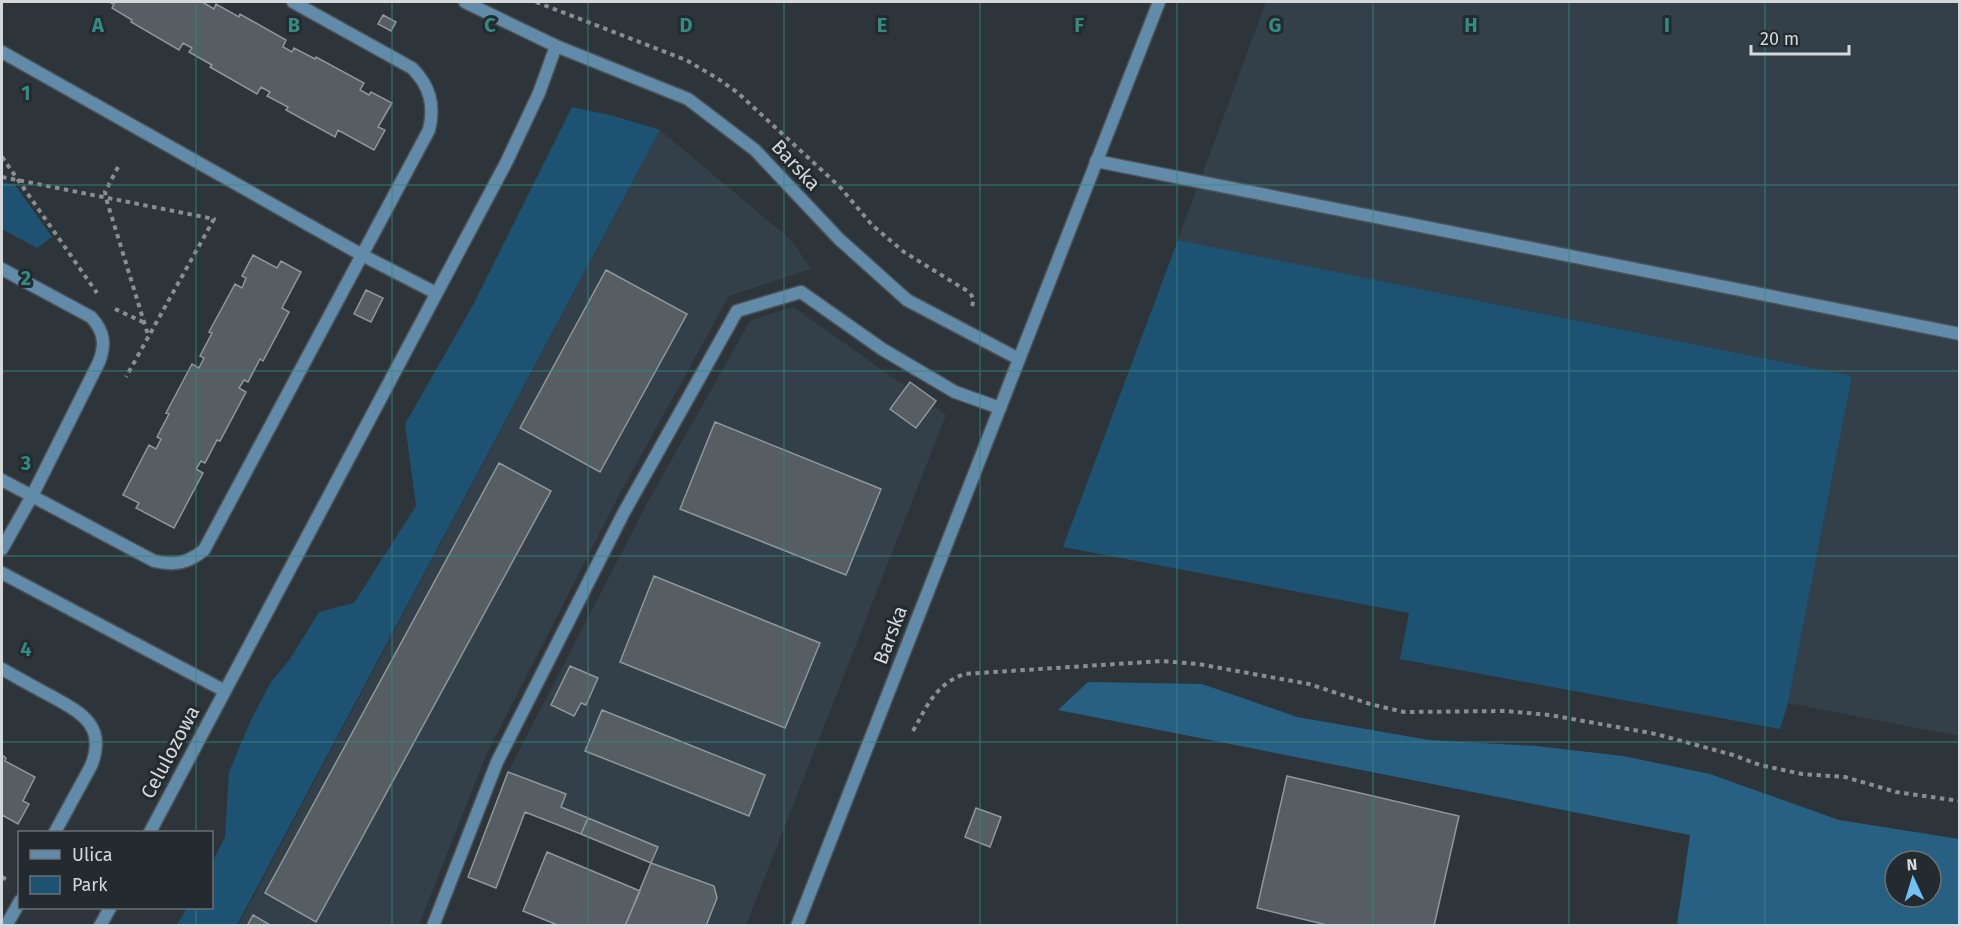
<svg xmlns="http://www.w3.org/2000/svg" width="1961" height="927" font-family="'Fira Sans',sans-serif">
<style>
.built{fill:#334049}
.green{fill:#1e5272}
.forest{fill:#276082;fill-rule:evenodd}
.building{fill:#565d63;stroke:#8e979c;stroke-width:1.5}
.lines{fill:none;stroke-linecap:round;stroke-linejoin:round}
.service-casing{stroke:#4c5257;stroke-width:15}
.minor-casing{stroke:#4c5257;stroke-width:15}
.tertiary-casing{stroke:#4c5257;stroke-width:15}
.path{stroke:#888e91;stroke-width:4;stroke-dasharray:4.5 4.5;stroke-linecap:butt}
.service{stroke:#618ba8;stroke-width:12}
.minor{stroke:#618ba8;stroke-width:12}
.tertiary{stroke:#618ba8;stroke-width:12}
.grid{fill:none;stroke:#368a84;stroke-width:1.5;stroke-opacity:0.55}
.labels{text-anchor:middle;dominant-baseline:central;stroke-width:6;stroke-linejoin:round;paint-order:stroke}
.street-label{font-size:20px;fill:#d4d8db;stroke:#242b30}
.grid-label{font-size:20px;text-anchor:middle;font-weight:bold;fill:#368a84;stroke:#242b30;stroke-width:6;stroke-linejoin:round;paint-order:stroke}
</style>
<rect width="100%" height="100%" fill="#2e353a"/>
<!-- built -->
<path class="built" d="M1266,2H1959V736L1788,703L1852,376L1178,240Z
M660,130L792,241L811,269L729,296L619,495L486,755L419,925L238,926Z
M793,307L946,415L746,925H560L523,911L547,852L639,891L657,847L561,807L566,794L508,772L650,498L750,321Z"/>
<!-- green -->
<path class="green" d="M572,107L614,116L660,130L237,925H177L187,908H212V863L225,837L229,772L251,720L271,682L290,659L319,612L354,603L416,506L405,424L473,305Z
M2,182L15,185L52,237L37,248L2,229Z
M1178,240L1852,376L1788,703L1780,729L1400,659L1409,613L1063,547Z"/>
<!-- forest -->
<path class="forest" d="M1088,682L1202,684L1297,717L1429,740L1536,746L1623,756L1710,774L1839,820L1959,839V925H1677L1690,835L1058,710ZM1895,861H1931V897H1895Z"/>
<!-- building -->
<path class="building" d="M109,2H205L204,3L214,9L216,4L239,17L240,14L286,40L283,47L292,52L294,48L315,59L316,57L364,83L360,90L369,95L371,92L392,103L378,127L385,130L374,150L338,130L335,137L286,110L288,107L267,96L270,92L261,87L257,94L210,67L212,65L189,52L192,48L183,43L179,50L131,22L132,20L112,8L114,4Z
M383,15L396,22L391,31L378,24Z
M253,255L277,268L281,261L301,272L282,308L289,312L263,361L260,359L248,382L244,380L239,388L246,392L220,441L217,440L205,463L201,461L196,469L203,473L174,528L136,508L139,503L123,495L149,445L156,449L161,439L157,437L169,414L166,413L192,364L199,368L204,358L200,356L212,333L209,332L235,284L242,288L246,278L242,276Z
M606,270L687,314L600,472L520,428Z
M366,290L383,298L371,322L354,314Z
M910,382L936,401L916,428L890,409Z
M715,422L881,489L846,575L680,509Z
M499,463L551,491L316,922L265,893Z
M654,576L820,643L785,728L620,662Z
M570,666L598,678L586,705L581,703L574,716L551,705Z
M602,710L765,775L749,816L585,751Z
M2,755L6,758L5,761L35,777L23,801L29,804L18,824L2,815Z
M508,772L566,794L561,807L588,818L581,834L525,812L496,888L468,877Z
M1287,776L1459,816L1434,926H1331L1257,908Z
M976,808L1001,817L990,847L965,837Z
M588,818L658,847L651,863L581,834Z
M547,852L640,891L625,926H560L523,911Z
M651,863L714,886L717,898L706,926H625Z
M253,915L272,926H247Z"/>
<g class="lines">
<defs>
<path id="service" d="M1096,161L1960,334
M433,926L497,762L623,514L737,311L801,292L882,349L955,392L1000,408"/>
<path id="minor" d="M465,2L556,46L688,99L755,150L839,239L907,300L1019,359
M2,52L362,255L436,293
M2,269L91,317C104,331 106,344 99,362L32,496L2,549
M2,480L154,561C175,566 188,563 204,550L429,130C435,105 430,86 412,68L293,2
M2,573L225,691L507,161L539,93L556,46
M2,669C18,678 34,687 51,696C82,713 107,726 91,766L55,832
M150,832L225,691
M6,926L20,901
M100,926L110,908"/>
<path id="tertiary" d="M797,926L1159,2"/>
</defs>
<!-- service casing -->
<use href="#service" class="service-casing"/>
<!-- minor casing -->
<use href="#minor" class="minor-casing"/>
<!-- tertiary casing -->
<use href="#tertiary" class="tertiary-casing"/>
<!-- path -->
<path class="path" d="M536,2L686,60L717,78L738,93L840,187L872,225L904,252L969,292C974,298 974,301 971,309
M2,157L97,293
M118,167L105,192L106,198L148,335
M2,177L214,219L126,377
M115,309L145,323
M913,731C927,706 935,685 964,674L1162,661L1198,664L1309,684L1370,704L1404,712L1505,711L1550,715L1656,734L1733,755L1760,765L1802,774L1845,777L1896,792L1960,801
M2,877L9,881"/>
<!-- service -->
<use href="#service" class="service"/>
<!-- minor -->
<use href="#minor" class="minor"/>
<!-- tertiary -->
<use href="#tertiary" class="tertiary"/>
</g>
<!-- grid -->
<path class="grid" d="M196,2V832M392,2V926M588,2V926M784,2V926M980,2V926M1177,2V926M1373,2V926M1569,2V926M1765,2V926M2,185H1960M2,371H1960M2,556H1960M2,742H1960M196,908V926"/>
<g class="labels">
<!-- street labels -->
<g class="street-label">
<text transform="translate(796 165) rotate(47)">Barska</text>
<text transform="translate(890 635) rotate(-69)">Barska</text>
<text transform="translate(170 752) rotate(-62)">Celulozowa</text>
</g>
</g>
<g class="grid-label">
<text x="98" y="32">A</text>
<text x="294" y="32">B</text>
<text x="490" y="32">C</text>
<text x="686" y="32">D</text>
<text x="882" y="32">E</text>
<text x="1079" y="32">F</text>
<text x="1275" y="32">G</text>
<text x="1471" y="32">H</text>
<text x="1667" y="32">I</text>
<text x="26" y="100">1</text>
<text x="26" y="285">2</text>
<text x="26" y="470">3</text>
<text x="26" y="656">4</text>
</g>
<!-- border -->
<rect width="1961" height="927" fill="none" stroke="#d4d8db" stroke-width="6"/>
<!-- legend -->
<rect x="18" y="831" width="195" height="78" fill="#242b30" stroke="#6a7074" stroke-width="1.5"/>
<rect x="30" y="850" width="30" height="9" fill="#618ba8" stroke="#6a7074" stroke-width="1.5"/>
<text x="72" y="861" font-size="18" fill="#d4d8db">Ulica</text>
<rect x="30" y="876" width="30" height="18" fill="#1e5272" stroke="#6a7074" stroke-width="1.5"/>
<text x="72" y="891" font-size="18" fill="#d4d8db">Park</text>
<!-- north arrow -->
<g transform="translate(1913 879) rotate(356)"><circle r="28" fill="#242b30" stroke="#6a7074" stroke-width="1.5"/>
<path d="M0-4.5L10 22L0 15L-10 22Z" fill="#72c1f5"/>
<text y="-9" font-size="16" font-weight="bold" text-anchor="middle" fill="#d4d8db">N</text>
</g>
<!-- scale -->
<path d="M1751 45v9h98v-9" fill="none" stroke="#d4d8db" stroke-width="3"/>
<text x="1760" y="45" font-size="18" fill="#d4d8db" stroke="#242b30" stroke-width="4.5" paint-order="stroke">20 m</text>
</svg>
